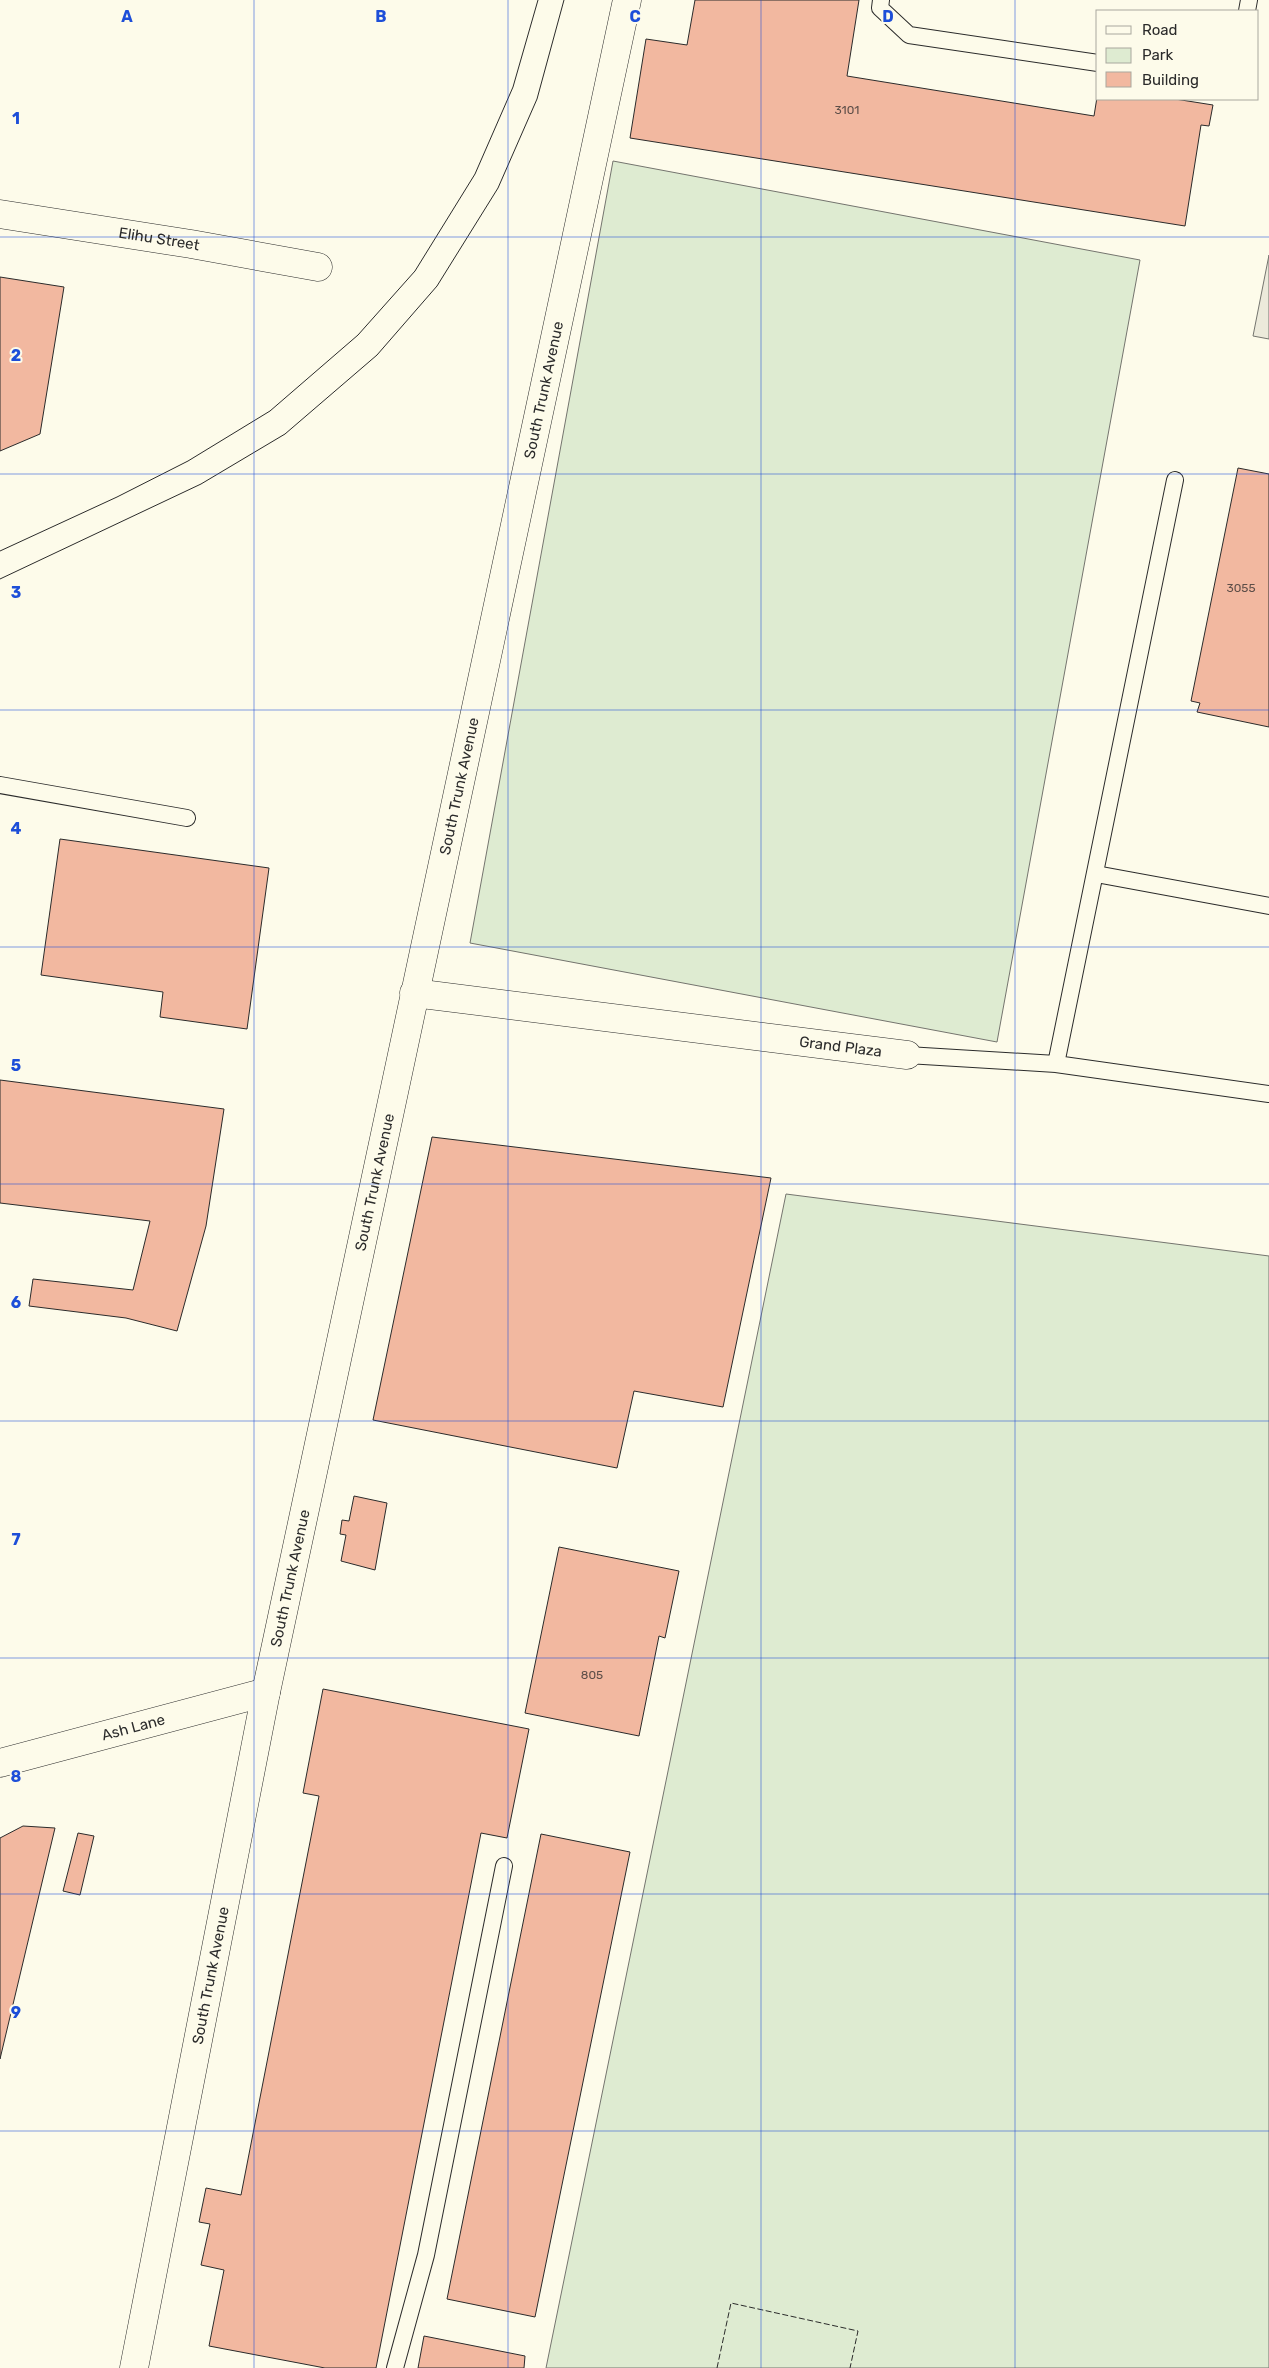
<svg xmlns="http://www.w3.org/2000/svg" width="1269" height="2368" font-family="Rubik,sans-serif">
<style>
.green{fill:#deebd1;stroke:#74746e}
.parking{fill:#eceadb;stroke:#74746e}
.building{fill:#f2b8a0;stroke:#2b2b2b}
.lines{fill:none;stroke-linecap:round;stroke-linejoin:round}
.service-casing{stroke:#2b2b2b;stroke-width:18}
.minor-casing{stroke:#2b2b2b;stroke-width:29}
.service{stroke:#fdfbea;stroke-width:16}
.minor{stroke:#fdfbea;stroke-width:28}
.tram{stroke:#2b2b2b;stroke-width:1}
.fence{stroke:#2b2b2b;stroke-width:1;stroke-dasharray:6 2.5;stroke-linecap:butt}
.grid{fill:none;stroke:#1d4ed8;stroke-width:1;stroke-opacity:0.55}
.labels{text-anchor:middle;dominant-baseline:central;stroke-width:4;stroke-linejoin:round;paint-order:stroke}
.number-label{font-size:12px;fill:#5d4e48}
.street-label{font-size:15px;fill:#2b2b2b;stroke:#fdfbea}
.grid-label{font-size:16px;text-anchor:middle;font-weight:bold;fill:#1d4ed8;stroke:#fdfbea;stroke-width:4;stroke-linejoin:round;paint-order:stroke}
</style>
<rect width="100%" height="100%" fill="#fdfbea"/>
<!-- green -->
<path class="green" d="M613,161L1140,260L997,1042L470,943Z
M786,1194L1269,1256V2368H546Z"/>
<!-- parking -->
<path class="parking" d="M1269,255V339L1253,336Z"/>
<!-- building -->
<path class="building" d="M695,0H859L847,76L1094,116L1098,91V99H1175L1213,105L1209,126L1201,125L1185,226L630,138L646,39L687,45Z
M0,277L64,287L40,434L0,451Z
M1238,468L1269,474V727L1197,712L1200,703L1191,701Z
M60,839L269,868L247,1029L160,1017L163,992L41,975Z
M0,1080L224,1109L206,1226L177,1331L126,1318L29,1306L33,1279L133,1290L150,1221L0,1203Z
M432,1137L771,1178L723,1407L634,1391L617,1468L373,1420Z
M354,1496L387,1503L375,1570L341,1561L346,1535L340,1534L342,1520L349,1521Z
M559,1547L679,1571L665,1638L659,1636L639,1736L525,1713Z
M323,1689L529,1729L507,1838L481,1833L376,2368H325L209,2346L224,2270L201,2265L210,2224L199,2222L206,2188L241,2195L319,1796L303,1793Z
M23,1826L55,1828L0,2059V1838Z
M78,1833L94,1836L80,1895L63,1891Z
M541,1834L630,1852L535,2317L447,2299Z
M424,2336L525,2356L524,2368H418Z"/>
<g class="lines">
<defs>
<path id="service" d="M881,0L880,8L909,35L1098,63
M1247,11L1249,0
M0,785L187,818
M1096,874L1269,906
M907,1055L1056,1064L1269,1094
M1056,1064L1175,480
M395,2368L426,2255L504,1866"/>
<g id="minor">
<path id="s1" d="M0,214L191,244L318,267"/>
<path id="s2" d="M414,993L907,1055"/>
<path id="s3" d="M0,1763L266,1692"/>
<path id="s4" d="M134,2368L266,1692L627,0"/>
</g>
</defs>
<!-- service casing -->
<use href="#service" class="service-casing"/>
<!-- minor casing -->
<use href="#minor" class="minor-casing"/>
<!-- service -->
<use href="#service" class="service"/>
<!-- minor -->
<use href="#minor" class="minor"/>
<!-- tram -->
<path class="tram" d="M0,551L117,497L188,461L270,411L358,335L415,271L475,174L513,87L538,0
M0,579L201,484L285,434L377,355L437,286L498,188L537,99L564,0"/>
<!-- fence -->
<path class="fence" d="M717,2368L731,2303L858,2331L850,2368"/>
</g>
<!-- grid -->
<path class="grid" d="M254,0V2368M508,0V2368M761,0V2368M1015,0V2368M0,237H1269M0,474H1269M0,710H1269M0,947H1269M0,1184H1269M0,1421H1269M0,1658H1269M0,1894H1269M0,2131H1269"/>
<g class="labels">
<!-- number labels -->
<g class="number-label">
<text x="847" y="110">3101</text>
<text x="1241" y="588">3055</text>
<text x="592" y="1675">805</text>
</g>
<!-- street labels -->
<g class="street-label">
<text stroke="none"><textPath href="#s1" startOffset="161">Elihu Street</textPath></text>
<text stroke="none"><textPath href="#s4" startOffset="2020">South Trunk Avenue</textPath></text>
<text stroke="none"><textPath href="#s4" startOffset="1615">South Trunk Avenue</textPath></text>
<text stroke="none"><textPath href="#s2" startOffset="430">Grand Plaza</textPath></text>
<text stroke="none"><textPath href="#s4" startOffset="1210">South Trunk Avenue</textPath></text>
<text stroke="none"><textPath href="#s4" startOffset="805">South Trunk Avenue</textPath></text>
<text stroke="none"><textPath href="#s3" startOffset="138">Ash Lane</textPath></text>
<text stroke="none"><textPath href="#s4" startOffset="400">South Trunk Avenue</textPath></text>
</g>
</g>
<g class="grid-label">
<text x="127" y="22">A</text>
<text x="381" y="22">B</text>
<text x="635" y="22">C</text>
<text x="888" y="22">D</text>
<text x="16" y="124">1</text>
<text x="16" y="361">2</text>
<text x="16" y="598">3</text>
<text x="16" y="834">4</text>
<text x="16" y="1071">5</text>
<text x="16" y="1308">6</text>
<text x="16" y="1545">7</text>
<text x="16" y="1782">8</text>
<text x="16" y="2018">9</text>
</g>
<!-- legend -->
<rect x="1096" y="10" width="162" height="90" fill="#fdfbea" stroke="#a9a89e"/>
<rect x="1106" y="26" width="25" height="8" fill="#fdfbea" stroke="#a9a89e"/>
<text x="1142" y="35" font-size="15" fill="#2b2b2b">Road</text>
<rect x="1106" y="48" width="25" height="15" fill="#deebd1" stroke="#a9a89e"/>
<text x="1142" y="60" font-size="15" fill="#2b2b2b">Park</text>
<rect x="1106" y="72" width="25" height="15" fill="#f2b8a0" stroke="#a9a89e"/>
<text x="1142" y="85" font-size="15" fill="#2b2b2b">Building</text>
</svg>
